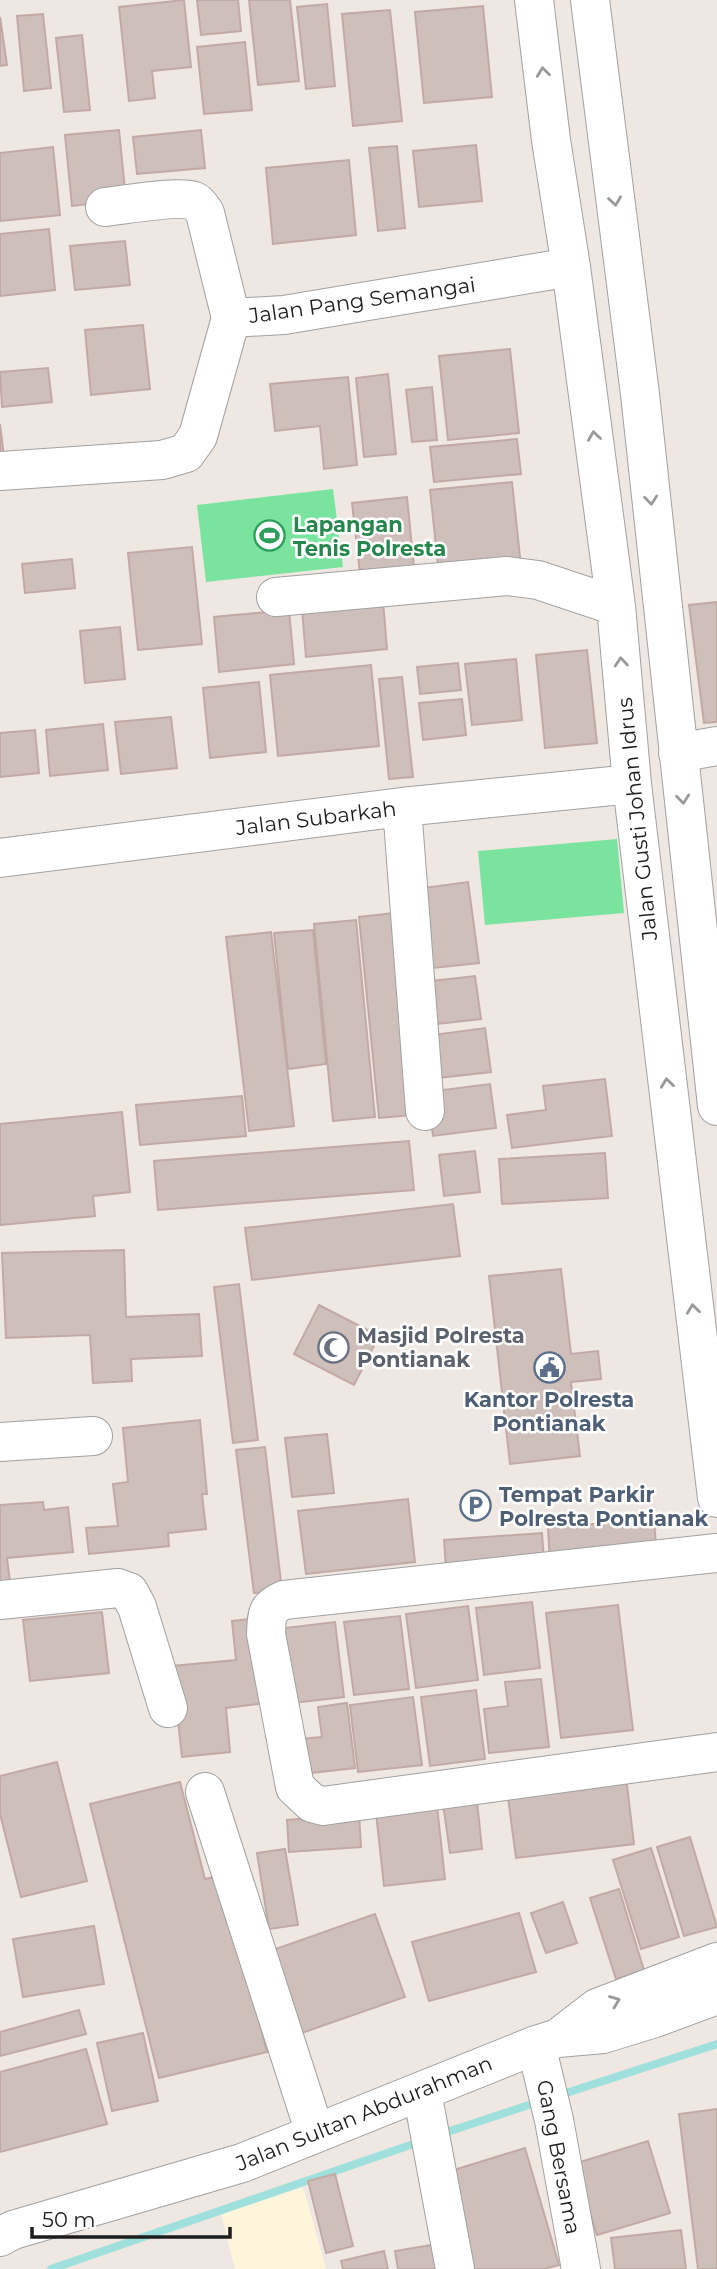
<svg xmlns="http://www.w3.org/2000/svg" width="717" height="2269" font-family="Montserrat,sans-serif">
<style>
.education{fill:#fff5db}
.pitch{fill:#7ae49f}
.lines{fill:none;stroke-linecap:round;stroke-linejoin:round}
.stream{stroke:#9fe0dd;stroke-width:8}
.building{fill:#cfbfbb;stroke:#c2a9a4;stroke-width:2}
.minor-casing{stroke:#a1a1a1;stroke-width:40}
.minor{stroke:#fff;stroke-width:38}
.oneway{stroke:#999}
.labels{text-anchor:middle;dominant-baseline:central;stroke-width:5;stroke-linejoin:round;paint-order:stroke}
.street-label{font-size:21px;fill:#1d1d1d;stroke:#fff}
.leisure-label{font-size:21px;font-weight:bold;fill:#27864d;stroke:#fff;text-anchor:start}
.worship-label{font-size:21px;font-weight:bold;fill:#5b616d;stroke:#fff;text-anchor:start}
.service-label{font-size:21px;font-weight:bold;fill:#4e5e75;stroke:#fff}
</style>
<rect width="100%" height="100%" fill="#efe7e2"/>
<!-- education -->
<path class="education" d="M303,2187L326,2269H235L221,2214Z"/>
<!-- pitch -->
<path class="pitch" d="M333,489L343,567L206,582L197,505Z
M617,839L624,913L485,925L478,851Z"/>
<g class="lines">
<!-- stream -->
<path class="stream" d="M557,2096L717,2044
M441,2134L538,2102
M51,2269L422,2141"/>
</g>
<!-- building -->
<path class="building" d="M184,0L191,67L152,71L155,98L129,101L119,7Z
M197,0H238L241,31L201,35Z
M249,0H290L299,81L258,85Z
M327,4L335,86L306,89L297,7Z
M483,6L492,97L424,103L415,12Z
M390,10L402,121L353,126L342,14Z
M43,14L51,88L24,91L17,16Z
M0,17L7,65L0,66Z
M82,35L90,110L64,112L56,38Z
M245,42L252,110L204,114L197,47Z
M119,130L126,200L72,206L65,135Z
M201,130L205,168L137,174L133,137Z
M476,145L482,201L419,207L413,151Z
M397,146L405,228L378,231L369,148Z
M53,147L60,215L0,221V153Z
M349,160L356,235L273,244L266,168Z
M49,229L55,290L0,296V234Z
M125,241L130,285L75,290L70,246Z
M143,325L150,389L91,395L85,330Z
M510,349L519,433L448,440L439,356Z
M48,368L52,402L2,407L0,372Z
M388,374L396,454L364,457L356,378Z
M348,377L357,465L324,469L320,426L275,431L270,384Z
M432,387L437,440L412,442L406,390Z
M0,424L5,465H0Z
M517,439L521,474L434,482L430,447Z
M512,482L521,566L439,574L430,490Z
M407,497L415,577L361,582L352,503Z
M192,547L202,644L138,650L128,553Z
M72,559L75,588L25,593L22,564Z
M383,601L387,649L306,657L302,609Z
M717,602V722L704,723L689,605Z
M289,610L294,664L219,672L214,617Z
M120,627L125,679L85,683L80,631Z
M587,650L597,743L545,748L536,655Z
M516,659L522,720L472,725L465,664Z
M458,663L461,690L420,694L417,667Z
M371,665L379,746L278,756L270,675Z
M402,677L413,777L389,779L379,679Z
M259,682L266,752L210,758L203,688Z
M462,699L466,735L423,740L419,703Z
M171,717L177,768L121,774L115,722Z
M103,724L108,770L50,776L46,730Z
M35,730L39,773L0,777V733Z
M468,882L479,963L433,968L423,888Z
M403,912L424,1114L379,1118L359,917Z
M356,920L375,1117L333,1121L314,924Z
M313,930L326,1064L288,1069L274,933Z
M271,932L294,1126L249,1131L226,937Z
M475,976L481,1019L428,1025L423,982Z
M485,1028L491,1072L430,1079L425,1036Z
M605,1079L612,1136L512,1148L507,1115L546,1110L543,1086Z
M490,1084L496,1128L433,1136L427,1092Z
M242,1096L246,1136L140,1145L136,1105Z
M122,1112L130,1192L93,1196L95,1216L0,1225V1124Z
M409,1141L414,1190L158,1210L154,1161Z
M475,1151L480,1192L444,1196L439,1155Z
M605,1153L608,1198L502,1204L499,1159Z
M453,1204L460,1256L252,1280L245,1228Z
M124,1250L126,1317L199,1314L202,1356L131,1359L132,1381L93,1383L90,1335L6,1338L2,1253Z
M561,1269L571,1354L598,1351L601,1379L571,1382L580,1456L510,1464L489,1276Z
M239,1284L258,1440L233,1443L214,1287Z
M319,1305L379,1336L354,1385L294,1354Z
M200,1420L207,1494H202L206,1529L168,1533L169,1546L89,1554L86,1528L118,1526L113,1484L128,1482L123,1428Z
M327,1434L334,1493L292,1497L285,1438Z
M265,1447L282,1590L254,1593L236,1450Z
M408,1499L415,1562L306,1574L298,1511Z
M43,1502L44,1510L68,1507L73,1552L7,1558L11,1590L0,1591V1505Z
M654,1520L657,1557L550,1565L548,1527Z
M542,1533L544,1562L446,1569L444,1540Z
M532,1602L540,1668L484,1675L476,1608Z
M618,1605L633,1730L561,1738L546,1613Z
M468,1606L478,1680L416,1688L406,1614Z
M102,1612L109,1673L30,1681L23,1620Z
M400,1616L409,1689L354,1695L344,1622Z
M258,1618L267,1703L226,1708L230,1752L182,1757L172,1666L236,1660L232,1621Z
M335,1622L344,1697L285,1704L276,1629Z
M541,1679L549,1747L489,1753L484,1709L508,1706L505,1682Z
M476,1690L485,1759L430,1766L421,1697Z
M413,1697L422,1765L358,1772L350,1705Z
M347,1703L355,1768L294,1775L290,1740L322,1737L318,1707Z
M57,1762L87,1881L21,1897L0,1814V1776Z
M626,1777L634,1844L516,1858L507,1790Z
M180,1782L205,1879L223,1875L267,2052L159,2078L90,1804Z
M477,1801L482,1849L450,1853L443,1804Z
M437,1806L445,1879L384,1886L376,1813Z
M359,1814L361,1847L289,1852L287,1820Z
M690,1837L717,1927L684,1936L657,1847Z
M651,1848L679,1937L641,1949L613,1860Z
M285,1849L298,1925L269,1929L257,1853Z
M619,1889L644,1970L616,1979L590,1898Z
M563,1902L577,1943L546,1953L531,1913Z
M519,1913L536,1972L429,2001L412,1942Z
M375,1914L405,1997L296,2035L267,1952Z
M94,1926L104,1984L23,1997L13,1939Z
M79,2010L86,2034L0,2056V2032Z
M143,2033L158,2101L112,2111L97,2043Z
M86,2049L107,2124L0,2152V2072Z
M717,2109V2269H698L679,2114Z
M648,2141L670,2213L597,2235L574,2164Z
M525,2148L559,2265L543,2269H472L454,2170Z
M335,2174L353,2246L326,2253L308,2181Z
M681,2230L686,2269H615L611,2238Z
M444,2243L448,2269H398L395,2251Z
M384,2251L388,2269H343L341,2261Z"/>
<g class="lines">
<defs>
<path id="minor" d="M534,0L551,140L571,267L616,606L632,784L717,1498
M590,0L640,394L717,1106
M105,207C124,205 179,195 194,201C199,203 202,209 205,213L231,318
M0,471L162,460L186,453L198,436L231,318L284,315L571,267
M276,597L507,576L538,580L616,606
M678,753L717,746
M402,807L425,1111
M0,858L402,807L632,784
M0,1442L93,1436
M717,1553L284,1600C265,1608 267,1616 266,1634L295,1787L312,1803L323,1806L717,1752
M0,1600L118,1588L129,1592L137,1607L168,1708
M205,1792L315,2133
M558,2038L603,2034L655,2018L717,1995
M536,2045L554,2120L581,2269
M422,2092L455,2269
M0,2237L13,2230L242,2163L536,2045L558,2038L597,2008L717,1962"/>
</defs>
<!-- minor casing -->
<use href="#minor" class="minor-casing"/>
<!-- minor -->
<use href="#minor" class="minor"/>
</g>
<!-- one-way arrows -->
<defs><path id="oneway-chevron" d="M-2-3.5L2.5 0L-2 3.5" fill="none" stroke-width="1.6" stroke-linecap="round" stroke-linejoin="round" transform="scale(1.75)"/></defs>
<g class="oneway">
<use href="#oneway-chevron" transform="translate(543 72) rotate(-97)"/>
<use href="#oneway-chevron" transform="translate(615 201) rotate(82)"/>
<use href="#oneway-chevron" transform="translate(594 436) rotate(-98)"/>
<use href="#oneway-chevron" transform="translate(651 500) rotate(84)"/>
<use href="#oneway-chevron" transform="translate(621 662) rotate(-95)"/>
<use href="#oneway-chevron" transform="translate(683 799) rotate(84)"/>
<use href="#oneway-chevron" transform="translate(667 1083) rotate(-97)"/>
<use href="#oneway-chevron" transform="translate(693 1309) rotate(-97)"/>
<use href="#oneway-chevron" transform="translate(615 2001) rotate(-21)"/>
</g>
<!-- icons -->
<defs>
<symbol id="stadium-ring" viewBox="-11 -11 22 22"><circle r="9.5" fill="#fff" stroke="#2e9e5b" stroke-width="1.5"/><path d="M0-5a6.5 5 0 1 0 0 10a6.5 5 0 1 0 0-10ZM-3.5-1.8h7v3.6h-7Z" fill="#2e9e5b"/></symbol>
<symbol id="mosque-ring" viewBox="-11 -11 22 22"><circle r="9.5" fill="#fff" stroke="#6b7280" stroke-width="1.5"/><path d="M3.5-4.9A6 6 0 1 0 3.5 4.9A5 5 0 1 1 3.5-4.9Z" fill="#6b7280"/></symbol>
<symbol id="civic-ring" viewBox="-11 -11 22 22"><circle r="9.5" fill="#fff" stroke="#5c6f8a" stroke-width="1.5"/><path d="M-.6-6.5H3V-4.5H.6V-3L4-1V1h2V6H-6V1h2V-1L-.6-3ZM-1.2 2.5V6h2.4V2.5Z" fill="#5c6f8a"/></symbol>
<symbol id="parking-ring" viewBox="-11 -11 22 22"><circle r="9.5" fill="#fff" stroke="#5c6f8a" stroke-width="1.5"/><path d="M-3.5-5.5H1a3.5 3.5 0 0 1 0 7H-1V5.5H-3.5ZM-1-3.4V-.6H.8a1.4 1.4 0 0 0 0-2.8Z" fill="#5c6f8a"/></symbol>
</defs>
<g fill-rule="evenodd">
<use href="#stadium-ring" x="252" y="518" width="35" height="35"/>
<use href="#mosque-ring" x="316" y="1330" width="35" height="35"/>
<use href="#civic-ring" x="532" y="1350" width="35" height="35"/>
<use href="#parking-ring" x="458" y="1488" width="35" height="35"/>
</g>
<g class="labels">
<!-- street labels -->
<g class="street-label">
<text transform="translate(362 300) rotate(-8)">Jalan Pang Semangai</text>
<text transform="translate(316 818) rotate(-7)">Jalan Subarkah</text>
<text transform="translate(637 819) rotate(-96)">Jalan Gusti Johan Idrus</text>
<text transform="translate(364 2113) rotate(-22)">Jalan Sultan Abdurahman</text>
<text transform="translate(559 2157) rotate(79)">Gang Bersama</text>
</g>
<!-- leisure labels -->
<g class="leisure-label">
<text x="293" y="524">Lapangan<tspan x="293" dy="24">Tenis Polresta</tspan></text>
</g>
<!-- worship labels -->
<g class="worship-label">
<text x="357" y="1335">Masjid Polresta<tspan x="357" dy="24">Pontianak</tspan></text>
</g>
<!-- service labels -->
<g class="service-label">
<text x="549" y="1399">Kantor Polresta<tspan x="549" dy="24">Pontianak</tspan></text>
<text x="499" y="1494" text-anchor="start">Tempat Parkir<tspan x="499" dy="24">Polresta Pontianak</tspan></text>
</g>
</g>
<!-- scale -->
<path d="M32 2227v10h198v-10" fill="none" stroke="#1d1d1d" stroke-width="3.5"/>
<text x="42" y="2227" font-size="21" fill="#1d1d1d" stroke="#ffffff" stroke-width="5" paint-order="stroke">50 m</text>
</svg>
